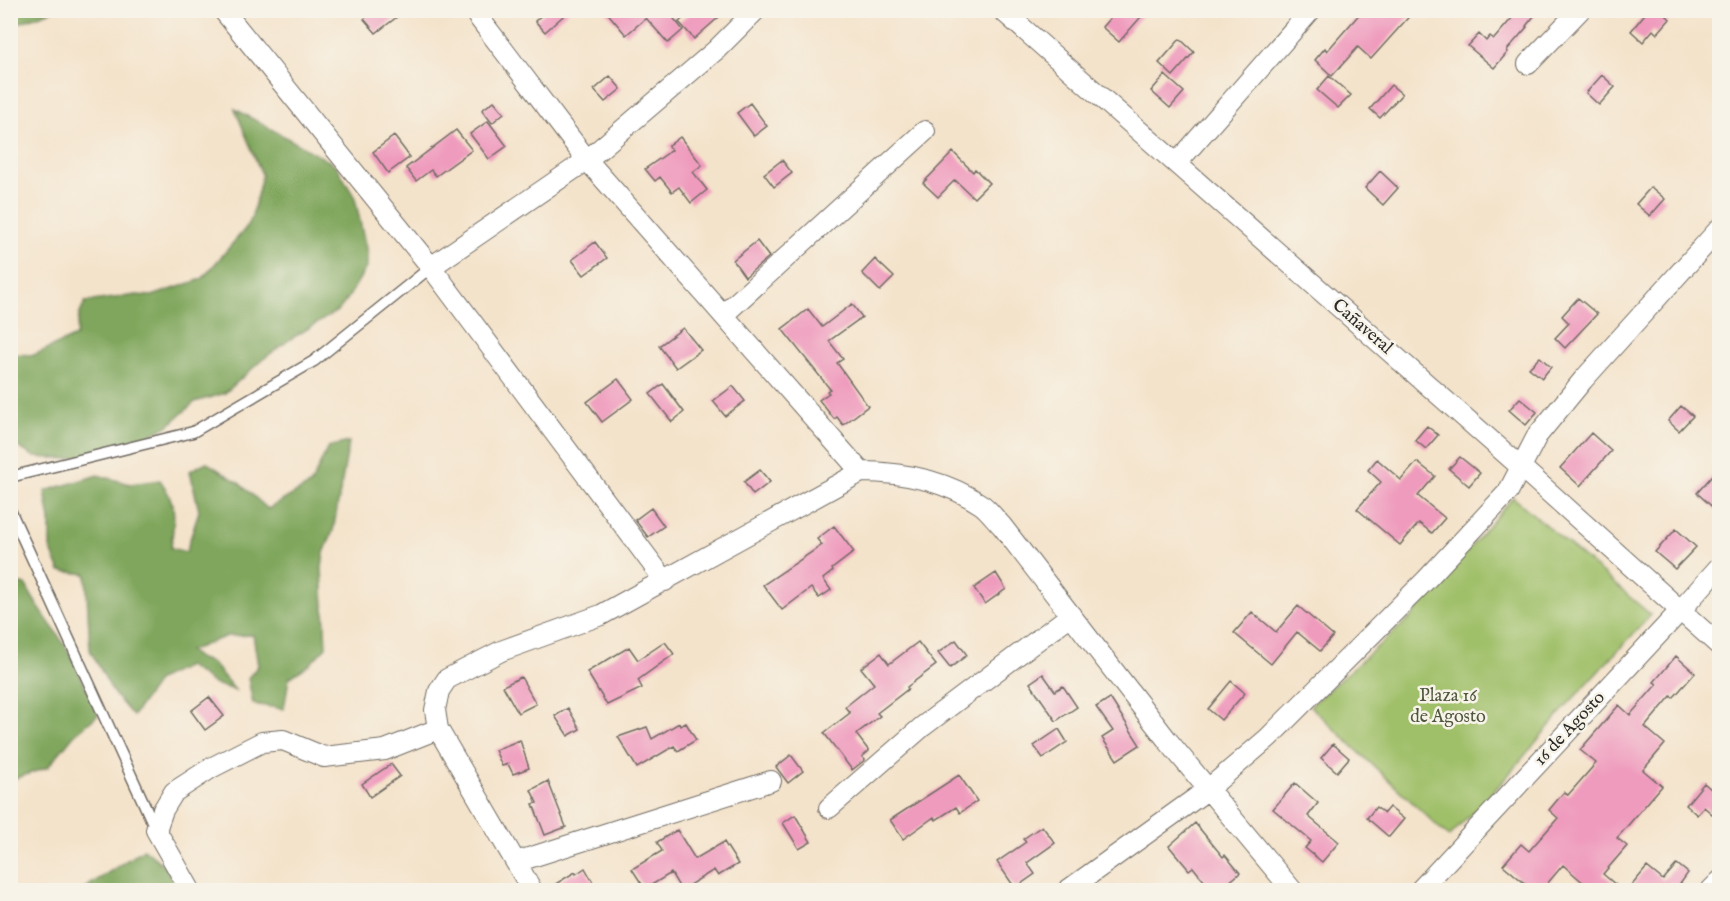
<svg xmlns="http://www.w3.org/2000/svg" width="1730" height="901" font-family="'IM FELL English',serif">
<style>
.green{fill:#9fbf67;stroke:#657549;stroke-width:1.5}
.forest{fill:#7fa65c;stroke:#556844;stroke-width:1.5}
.building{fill:#ef9bbd}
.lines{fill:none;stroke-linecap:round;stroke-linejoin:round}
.service-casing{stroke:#716b63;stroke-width:13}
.minor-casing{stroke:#716b63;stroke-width:22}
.service{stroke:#fff;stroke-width:10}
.minor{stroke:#fff;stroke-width:20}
.labels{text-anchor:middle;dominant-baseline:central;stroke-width:5;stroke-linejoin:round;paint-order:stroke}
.street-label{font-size:18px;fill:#2b2b2b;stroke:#f7f3e8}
.park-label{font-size:18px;fill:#4e573d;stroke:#f7f3e8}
</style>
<rect width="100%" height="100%" fill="#f7f3e8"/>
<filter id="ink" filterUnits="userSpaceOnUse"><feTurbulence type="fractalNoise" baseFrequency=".0167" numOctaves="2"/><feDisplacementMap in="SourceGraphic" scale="12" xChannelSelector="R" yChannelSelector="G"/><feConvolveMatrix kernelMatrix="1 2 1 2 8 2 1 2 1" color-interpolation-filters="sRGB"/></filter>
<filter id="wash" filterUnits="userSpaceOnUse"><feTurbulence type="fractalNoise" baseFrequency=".008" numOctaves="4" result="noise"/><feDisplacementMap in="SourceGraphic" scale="24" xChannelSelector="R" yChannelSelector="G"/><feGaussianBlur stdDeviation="1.35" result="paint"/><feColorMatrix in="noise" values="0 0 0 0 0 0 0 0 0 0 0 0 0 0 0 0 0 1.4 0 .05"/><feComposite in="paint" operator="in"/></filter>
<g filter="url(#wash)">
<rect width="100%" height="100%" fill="#f4e3cb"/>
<!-- green -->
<path class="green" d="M1513,497L1651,615L1569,703L1504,780L1449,837L1310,706L1411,617Z"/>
<!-- forest -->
<path class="forest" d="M11,10H52V11L11,26Z
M235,109L336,165L355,198L367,253V266L348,298L339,310L289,340L262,360L225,393L195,402L169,425L137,443L68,459L35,457L11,443V354L34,355L76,336L79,316L85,302L136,295L152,296L202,279L245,229L252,216L262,175Z
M349,442L333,531L324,553L322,568L326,647L309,665L289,678L284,709L253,704L248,678L258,666L253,635L227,636L189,651L198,658L212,663L235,690L214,684L188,666L158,680L133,716L114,694L90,650L86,574L60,571L50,548V520L45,491L98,475L130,484L160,480C179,507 174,517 171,548L186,552L199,511L190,471L206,462L238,482L268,509L311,484L328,447Z
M10,582L26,585C36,607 53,626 66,647C79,669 88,693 98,715L74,735L48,767L14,779L11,783Z
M144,849L166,867L178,890H82Z"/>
<g id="blocks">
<!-- building -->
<path class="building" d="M375,10H406L376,33L364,19Z
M547,10H570L545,32L535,21Z
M605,10H667L683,30L668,43L646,18L626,35Z
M693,10H727L694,39L679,22Z
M1117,10H1147L1119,42L1102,27Z
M1363,10H1415L1371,59L1358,47L1332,76L1315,60L1325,48L1327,51Z
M1519,10H1539L1526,26L1527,27L1507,50L1508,52L1494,68L1468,46L1479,34L1486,41L1490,36L1494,39Z
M1648,10H1661L1670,19L1657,34L1653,30L1643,42L1631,31Z
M1180,39L1194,52L1173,76L1159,63Z
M1165,75L1184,92L1170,108L1151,91Z
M1602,75L1615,87L1599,105L1586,93Z
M610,76L621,89L605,102L594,90Z
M1329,76L1351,95L1338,108L1317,90Z
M1391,85L1402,94L1380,118L1370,109Z
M494,101L504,113L492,123L482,110Z
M750,103L767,126L754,136L737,113Z
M488,121L507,146L489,159L470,134Z
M456,130L472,150L436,176L431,170L416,181L406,168Z
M394,136L410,157L388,173L373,152Z
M680,137L702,165L693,172L707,190L691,203L679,187L672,192L660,177L655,181L645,169L672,150L668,146Z
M953,152L973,172L975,169L989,183L974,198L955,180L938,197L923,183Z
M782,160L792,173L774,187L764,174Z
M1380,171L1398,188L1383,205L1365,188Z
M1651,187L1665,199L1650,216L1636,204Z
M757,241L769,257L745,277L733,260Z
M595,242L607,258L584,275L572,260Z
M875,259L894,277L880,291L862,273Z
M1578,298L1597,314L1565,348L1555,338L1569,323L1562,316Z
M852,304L862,317L829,341L843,359L837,363L868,406L843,425L837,417L834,419L819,400L829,393L827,391L830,389L782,329L808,309L822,327Z
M683,328L701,350L676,368L659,346Z
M1540,357L1551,367L1542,378L1529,368Z
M618,379L633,399L602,422L587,402Z
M663,384L684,412L672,422L650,394Z
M733,386L745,401L725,416L713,401Z
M1520,398L1537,412L1526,425L1509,410Z
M1681,406L1693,416L1679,431L1668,421Z
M1427,426L1438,435L1426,449L1415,440Z
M1591,433L1611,451L1580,486L1560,468Z
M1460,457L1480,473L1469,486L1449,469Z
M1377,459L1401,480L1417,462L1435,476L1418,496L1445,518L1432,533L1419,523L1400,545L1357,509L1381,482L1368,470Z
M1719,468V513L1697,493Z
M760,470L770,482L753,495L744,482Z
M651,508L664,526L648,537L635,520Z
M834,526L854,552L832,569L833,571L823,579L831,590L819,598L811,588L782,610L763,585L822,545L817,539Z
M1676,529L1696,547L1675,569L1655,552Z
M996,573L1006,589L985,604L974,588Z
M1298,606L1333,636L1320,651L1297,632L1271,664L1234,633L1252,612L1276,632Z
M956,640L967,655L950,668L938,653Z
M665,642L674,654L638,680L642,688L607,705L587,672L629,647L638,660Z
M918,642L936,665L907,687L908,689L877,713L880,716L856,734L869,751L862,757L865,760L852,770L824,733L850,713L845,707L874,684L861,668L881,653L889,664Z
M1676,656L1695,673L1673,698L1671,696L1645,727L1665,744L1643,770L1662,786L1617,838L1627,846L1603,874L1623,891H1593L1563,865L1541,891H1534L1503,865L1521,844L1529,851L1558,818L1549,810L1564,792L1568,795L1596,763L1580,750L1619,705L1630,715L1657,684L1654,682Z
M1043,674L1055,691L1063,686L1077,707L1056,721L1030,683Z
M521,677L536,704L518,713L503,686Z
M1231,681L1245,693L1221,720L1208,709Z
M209,697L224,716L205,730L191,711Z
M1110,698L1140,745L1117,760L1102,738L1113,731L1096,707Z
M568,708L580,729L568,736L555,716Z
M679,723L680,726L686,723L696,740L678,751L674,746L637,768L618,737L647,727L652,739Z
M1059,729L1067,742L1043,758L1034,746Z
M520,740L529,768L513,774L508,764L502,766L495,750Z
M1333,744L1349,758L1337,772L1321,758Z
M791,755L803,771L788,783L776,767Z
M391,764L400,776L370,797L362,784Z
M959,775L977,801L960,813L956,807L936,820L934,817L903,839L890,820Z
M548,781L566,827L545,835L533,804L537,803L531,790Z
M1295,783L1318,803L1308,816L1339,842L1322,862L1305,848L1311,841L1273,809Z
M1704,783L1719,796V820L1704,807L1697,815L1686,805Z
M1376,807L1384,813L1389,807L1404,819L1389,837L1367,818Z
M795,815L811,842L799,849L783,823Z
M1195,823L1223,857L1225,855L1240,873L1227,884L1232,891H1212L1193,867L1189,870L1169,846Z
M1042,826L1055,843L1027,863L1035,874L1015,888L997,862L1026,842L1023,839Z
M677,830L695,859L724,842L738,864L718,876L714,870L681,890L671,873L645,889L632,869L662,851L657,842Z
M1677,864L1688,873L1675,891H1627L1647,867L1663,880Z
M585,868L598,891H544L575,872L576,874Z"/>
</g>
</g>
<g filter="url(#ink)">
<use href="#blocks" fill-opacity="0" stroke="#716b63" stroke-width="1.5"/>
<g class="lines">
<defs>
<path id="service" d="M10,477L193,432L314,361L431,267
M10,510L156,830"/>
<path id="minor" d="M223,10L431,267L665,581
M473,10L587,160L861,472
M1002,10L1522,468L1720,646
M1528,64L1580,10
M1177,163L1311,10
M431,267L587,160L716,50L756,10
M723,315L925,131
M829,808L922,727L1071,615
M516,862L771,781
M190,890L156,830L163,810L174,792L211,768L262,742L283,740L324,757L385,750L438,729
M532,890L438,729L435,710L439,691L447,679L501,651L601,615L861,472C904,472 945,480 982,505C989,510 995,519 1002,526L1168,741L1292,890
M1068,890L1207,790L1268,738L1426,580L1508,492L1537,436L1583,380L1720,228
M1420,890L1680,611L1720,566
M1711,890L1720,881"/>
</defs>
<!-- service casing -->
<use href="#service" class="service-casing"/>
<!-- minor casing -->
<use href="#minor" class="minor-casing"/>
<!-- service -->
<use href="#service" class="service"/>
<!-- minor -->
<use href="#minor" class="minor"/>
</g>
</g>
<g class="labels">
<!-- street labels -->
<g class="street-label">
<text transform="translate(1362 327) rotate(41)">Cañaveral</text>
<text transform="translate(1570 729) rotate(-47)">16 de Agosto</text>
</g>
<!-- park labels -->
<g class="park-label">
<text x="1448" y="696">Plaza 16<tspan x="1448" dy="21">de Agosto</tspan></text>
</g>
</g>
<!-- margin -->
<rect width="1730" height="901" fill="none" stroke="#f7f3e8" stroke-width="36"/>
</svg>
